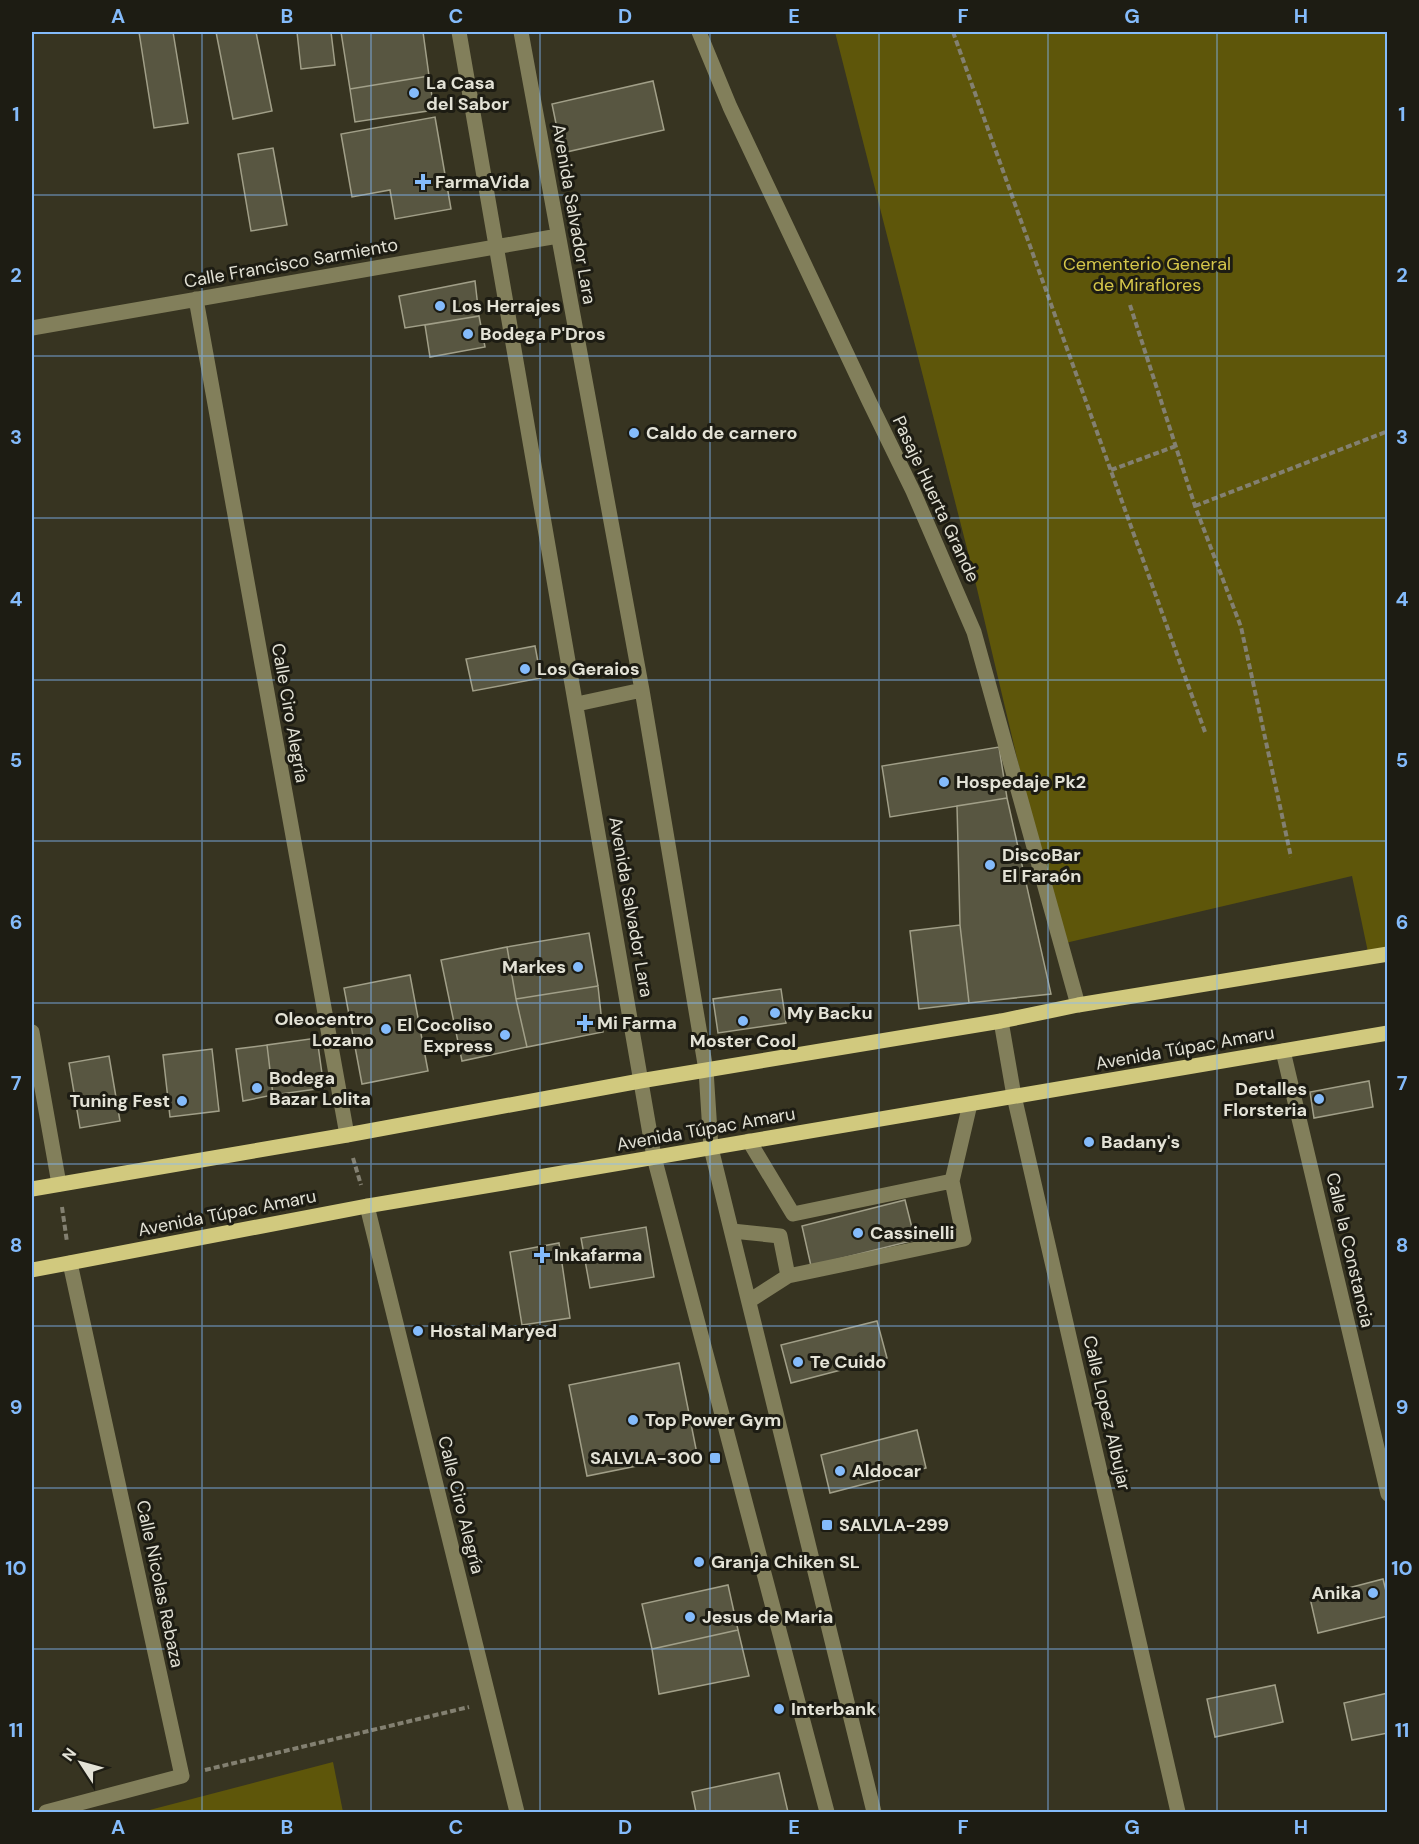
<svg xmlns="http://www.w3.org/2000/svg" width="1419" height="1844" font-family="'DM Sans',sans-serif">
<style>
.green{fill:#5e560a}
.building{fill:#585641;stroke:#a19f88;stroke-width:1.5}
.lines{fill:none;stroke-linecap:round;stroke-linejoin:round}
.path{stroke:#838071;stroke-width:4;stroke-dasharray:6 3;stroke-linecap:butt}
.minor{stroke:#827f5b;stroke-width:15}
.major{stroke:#d1c97e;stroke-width:15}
.grid{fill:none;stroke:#84bbfb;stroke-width:1.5;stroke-opacity:0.55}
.poi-dot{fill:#84bbfb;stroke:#1d1c13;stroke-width:2}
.labels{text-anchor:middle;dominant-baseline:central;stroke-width:6;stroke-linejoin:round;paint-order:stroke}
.poi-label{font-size:18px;font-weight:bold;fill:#e3e2d6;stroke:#1d1c13;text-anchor:start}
.street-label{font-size:18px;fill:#e3e2d6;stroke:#1d1c13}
.park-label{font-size:18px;fill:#d5c64a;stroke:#1d1c13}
.neatline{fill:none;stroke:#84bbfb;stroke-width:2}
.grid-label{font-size:20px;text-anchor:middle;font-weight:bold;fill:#84bbfb}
</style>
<rect width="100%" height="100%" fill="#373421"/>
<!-- green -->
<path class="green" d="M835,32H1387V953L1369,957L1352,876L1061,944L973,572Z
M333,1762L343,1812H142Z"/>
<!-- building -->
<path class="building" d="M139,32H173L188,123L154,128Z
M216,32H256L272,111L233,119Z
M297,32H331L335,65L301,69Z
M341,32H423L429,76L350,89Z
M429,76L434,110L355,122L350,89Z
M653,81L664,130L562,153L552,104Z
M435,117L451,209L395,219L390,190L352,197L341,134Z
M273,148L287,225L251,231L238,154Z
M475,281L479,316L405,328L399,296Z
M479,316L485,347L430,357L425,325Z
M535,646L541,678L473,691L466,659Z
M999,747L1007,798L890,817L882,766Z
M1007,798L1051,994L969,1003L960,925L957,806Z
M960,925L969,1003L919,1009L910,931Z
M589,933L598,986L516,999L507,947Z
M507,947L516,999L527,1047L462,1061L441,960Z
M410,975L428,1071L362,1084L344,988Z
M598,986L603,1032L527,1047L516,999Z
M781,989L786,1023L718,1033L713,999Z
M317,1038L324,1088L273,1095L267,1045Z
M267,1045L273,1095L243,1101L236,1049Z
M212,1049L219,1111L170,1117L163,1055Z
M109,1056L120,1121L80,1128L69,1063Z
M1369,1081L1373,1107L1314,1118L1310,1092Z
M905,1200L915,1240L811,1266L802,1226Z
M646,1227L654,1277L590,1288L581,1238Z
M559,1243L570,1318L522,1325L510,1252Z
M877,1321L887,1358L791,1383L781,1345Z
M679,1363L697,1454L587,1476L569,1385Z
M917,1430L926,1468L830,1493L821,1455Z
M1383,1579L1388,1599V1616L1318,1633L1310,1598Z
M728,1585L738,1630L652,1649L642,1604Z
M738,1630L749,1676L659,1694L652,1649Z
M1275,1685L1283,1722L1215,1737L1207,1699Z
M1388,1693V1733L1352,1740L1344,1703Z
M779,1773L788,1812H696L692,1792Z"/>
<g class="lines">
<!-- path -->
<path class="path" d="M953,32L1205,732
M1130,305L1195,506L1241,627L1291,857
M1111,470L1176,446
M1195,506L1388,431
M353,1158L361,1185
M62,1207L67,1242
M205,1770L469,1707"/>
<!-- minor -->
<path class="minor" d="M459,32L654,1157L827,1812
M521,32L642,690L706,1070L711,1148L874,1812
M699,32L730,107L869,401L913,491L974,632L1078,1005
M196,299L347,1135
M32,328L558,236
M577,704L642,690
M1001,1021L1014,1096L1178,1812
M32,1032L59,1184
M1283,1051L1388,1494
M749,1141L793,1214L952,1181L970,1104
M367,1206L517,1812
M732,1231L780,1236L788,1276L749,1301
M788,1276L964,1239L952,1181
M46,1812L182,1776L70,1263"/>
<!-- major -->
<path class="major" d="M32,1189L347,1135L640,1081L1001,1021L1078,1005L1388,954
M32,1270L367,1206L1388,1033"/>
</g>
<!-- grid -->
<path class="grid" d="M202,32V1812M371,32V1812M540,32V1812M710,32V1812M879,32V1812M1048,32V1812M1217,32V1812M32,195H1388M32,356H1388M32,518H1388M32,680H1388M32,841H1388M32,1003H1388M32,1164H1388M32,1326H1388M32,1488H1388M32,1649H1388"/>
<!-- markers -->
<g class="poi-dot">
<circle cx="414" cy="93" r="6"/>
<path d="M420 173h6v6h6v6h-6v6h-6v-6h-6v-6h6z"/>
<circle cx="440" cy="306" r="6"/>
<circle cx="468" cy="334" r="6"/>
<circle cx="634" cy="433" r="6"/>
<circle cx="525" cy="669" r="6"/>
<circle cx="944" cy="782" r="6"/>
<circle cx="990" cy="865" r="6"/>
<circle cx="578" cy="967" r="6"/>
<circle cx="775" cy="1013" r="6"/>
<circle cx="743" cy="1021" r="6"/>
<path d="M582 1014h6v6h6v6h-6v6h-6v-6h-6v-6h6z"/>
<circle cx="386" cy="1029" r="6"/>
<circle cx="505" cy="1035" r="6"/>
<circle cx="257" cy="1088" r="6"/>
<circle cx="1319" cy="1099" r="6"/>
<circle cx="182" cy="1101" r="6"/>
<circle cx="1089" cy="1142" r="6"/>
<circle cx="858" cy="1233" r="6"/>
<path d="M539 1246h6v6h6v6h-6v6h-6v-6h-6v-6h6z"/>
<circle cx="418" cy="1331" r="6"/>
<circle cx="798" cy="1362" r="6"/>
<circle cx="633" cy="1420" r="6"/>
<rect x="709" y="1452" width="12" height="12" rx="3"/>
<circle cx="840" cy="1471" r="6"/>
<rect x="821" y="1519" width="12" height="12" rx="3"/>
<circle cx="699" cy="1562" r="6"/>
<circle cx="1373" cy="1593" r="6"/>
<circle cx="690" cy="1617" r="6"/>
<circle cx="779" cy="1709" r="6"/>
</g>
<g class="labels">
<!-- poi labels -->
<g class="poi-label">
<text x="426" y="83">La Casa<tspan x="426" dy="21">del Sabor</tspan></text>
<text x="435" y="182">FarmaVida</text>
<text x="452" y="306">Los Herrajes</text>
<text x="480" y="334">Bodega P'Dros</text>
<text x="646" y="433">Caldo de carnero</text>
<text x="537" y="669">Los Geraios</text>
<text x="956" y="782">Hospedaje Pk2</text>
<text x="1002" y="855">DiscoBar<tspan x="1002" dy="21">El Faraón</tspan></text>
<text x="566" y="967" text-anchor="end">Markes</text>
<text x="787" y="1013">My Backu</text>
<text x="374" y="1019" text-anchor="end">Oleocentro<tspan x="374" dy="21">Lozano</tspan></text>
<text x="597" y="1023">Mi Farma</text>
<text x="493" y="1025" text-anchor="end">El Cocoliso<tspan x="493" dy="21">Express</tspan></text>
<text x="743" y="1041" text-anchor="middle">Moster Cool</text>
<text x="269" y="1078">Bodega<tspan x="269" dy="21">Bazar Lolita</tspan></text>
<text x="1307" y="1089" text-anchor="end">Detalles<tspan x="1307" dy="21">Florsteria</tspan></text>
<text x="170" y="1101" text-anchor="end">Tuning Fest</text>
<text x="1101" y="1142">Badany's</text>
<text x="870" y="1233">Cassinelli</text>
<text x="554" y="1255">Inkafarma</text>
<text x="430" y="1331">Hostal Maryed</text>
<text x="810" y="1362">Te Cuido</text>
<text x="645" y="1420">Top Power Gym</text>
<text x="703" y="1458" text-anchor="end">SALVLA-300</text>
<text x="852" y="1471">Aldocar</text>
<text x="839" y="1525">SALVLA-299</text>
<text x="711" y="1562">Granja Chiken SL</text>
<text x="1361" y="1593" text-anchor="end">Anika</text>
<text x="702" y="1617">Jesus de Maria</text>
<text x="791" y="1709">Interbank</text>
</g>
<!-- street labels -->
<g class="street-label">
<text transform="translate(574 214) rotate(80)">Avenida Salvador Lara</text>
<text transform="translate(291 263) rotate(-10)">Calle Francisco Sarmiento</text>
<text transform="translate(936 499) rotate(65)">Pasaje Huerta Grande</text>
<text transform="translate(290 713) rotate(80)">Calle Ciro Alegría</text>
<text transform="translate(631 907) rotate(80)">Avenida Salvador Lara</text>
<text transform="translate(1185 1048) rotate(-10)">Avenida Túpac Amaru</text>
<text transform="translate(706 1129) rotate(-10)">Avenida Túpac Amaru</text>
<text transform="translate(227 1213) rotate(-11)">Avenida Túpac Amaru</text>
<text transform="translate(1350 1250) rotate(77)">Calle la Constancia</text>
<text transform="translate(1107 1413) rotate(77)">Calle Lopez Albujar</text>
<text transform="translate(461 1505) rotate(76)">Calle Ciro Alegría</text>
<text transform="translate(160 1584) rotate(78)">Calle Nicolas Rebaza</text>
</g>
<!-- park labels -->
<g class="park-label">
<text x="1147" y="264">Cementerio General<tspan x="1147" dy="21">de Miraflores</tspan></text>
</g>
</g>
<!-- border -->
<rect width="1419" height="1844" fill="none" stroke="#1d1c13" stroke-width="66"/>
<!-- north arrow -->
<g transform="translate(81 1763) rotate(306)" stroke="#1d1c13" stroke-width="4.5" paint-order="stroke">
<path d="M0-4.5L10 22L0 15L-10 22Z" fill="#e3e2d6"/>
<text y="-9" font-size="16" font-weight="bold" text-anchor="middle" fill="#e3e2d6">N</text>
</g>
<rect x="33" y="33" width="1353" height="1778" class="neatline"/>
<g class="grid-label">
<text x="118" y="23">A</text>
<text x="287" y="23">B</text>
<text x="456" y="23">C</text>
<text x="625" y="23">D</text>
<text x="794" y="23">E</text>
<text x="963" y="23">F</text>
<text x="1132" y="23">G</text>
<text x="1301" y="23">H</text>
<text x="16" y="121">1</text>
<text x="1402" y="121">1</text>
<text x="16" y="282">2</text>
<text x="1402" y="282">2</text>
<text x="16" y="444">3</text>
<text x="1402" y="444">3</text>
<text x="16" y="606">4</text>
<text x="1402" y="606">4</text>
<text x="16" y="767">5</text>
<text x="1402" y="767">5</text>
<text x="16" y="929">6</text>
<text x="1402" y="929">6</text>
<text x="16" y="1090">7</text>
<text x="1402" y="1090">7</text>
<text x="16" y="1252">8</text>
<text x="1402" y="1252">8</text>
<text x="16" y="1414">9</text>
<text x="1402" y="1414">9</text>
<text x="16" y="1575">10</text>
<text x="1402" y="1575">10</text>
<text x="16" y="1737">11</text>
<text x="1402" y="1737">11</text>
<text x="118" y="1834">A</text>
<text x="287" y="1834">B</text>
<text x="456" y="1834">C</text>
<text x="625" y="1834">D</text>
<text x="794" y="1834">E</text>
<text x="963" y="1834">F</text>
<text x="1132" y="1834">G</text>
<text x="1301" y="1834">H</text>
</g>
</svg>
